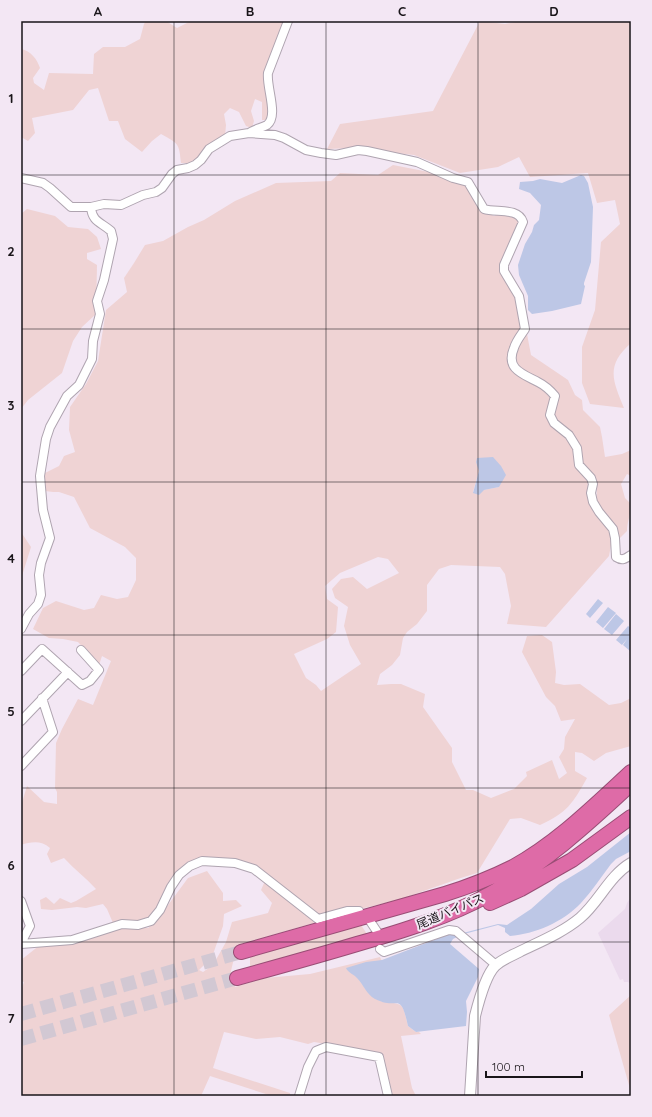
<svg xmlns="http://www.w3.org/2000/svg" width="652" height="1117" font-family="Quicksand,'Noto Sans JP',sans-serif">
<style>
.built{fill:#ebdaed}
.green{fill:#efd3d4;fill-rule:evenodd}
.water{fill:#bdc7e6}
.lines{fill:none;stroke-linecap:round;stroke-linejoin:round}
.motorway-tunnel{stroke:#d2c8d3;stroke-width:14;stroke-dasharray:14 7;stroke-linecap:butt}
.minor-casing{stroke:#afa4b0;stroke-width:10}
.tertiary-casing{stroke:#afa4b0;stroke-width:12}
.motorway-casing{stroke:#994d75;stroke-width:16}
.minor{stroke:#fff;stroke-width:8}
.tertiary{stroke:#fff;stroke-width:10}
.motorway{stroke:#de6ba7;stroke-width:14}
.grid{fill:none;stroke:#191519;stroke-width:1;stroke-opacity:0.55}
.labels{text-anchor:middle;dominant-baseline:central;stroke-width:4;stroke-linejoin:round;paint-order:stroke}
.street-label{font-size:12px;fill:#191519;stroke:#f3e7f4}
.neatline{fill:none;stroke:#191519;stroke-width:1.5}
.grid-label{font-size:13px;text-anchor:middle;font-weight:bold;fill:#191519}
</style>
<rect width="100%" height="100%" fill="#f3e7f4"/>
<!-- built -->
<path class="built" d="M631,897V984L628,982H624L623,979L620,980L598,933L625,909L627,903Z"/>
<!-- green -->
<path class="green" d="M146,21H166L177,28L191,21H287L268,69L271,106L269,120H262V102L255,99L251,111L254,121L252,128L246,126L239,112L230,108L224,114L226,125L225,136L191,163H181C179,143 179,144 161,134L152,141L142,152L125,139L118,121H109L98,88L89,90L73,110L32,118L35,133L28,141L21,137V49C31,51 37,59 40,68L33,78L34,83L44,90L49,73L93,74L94,54L103,47H125L140,39L144,24Z
M480,21L505,24L520,21H631V343C605,366 613,381 624,408L590,404L582,383V347L595,310L601,242L620,224L615,200L597,203L588,173L530,177L519,157L498,167L460,173L414,155L353,148L327,149L340,124L433,111Z
M393,165L434,173L465,185L480,210L494,216L500,213L519,217L520,225L501,269L518,298L523,328L510,366L526,381L543,389L551,399L548,415L572,444L588,480L587,498L594,510L610,532L611,545L609,556L546,627L507,624L511,606L505,574L500,567L451,565L439,569L427,585V611L417,624L407,632L403,638L400,655L392,665L380,674L377,685L391,684H401L425,694L423,707L452,748V762L466,790H473L491,798L514,789L527,776L526,772L552,760L559,779L567,773L559,757L564,749L565,737L575,719L561,721L555,706L546,697L522,652L527,636L542,635L552,642L556,672L555,683L564,685L580,684L609,705L621,703L631,698V746L606,753L594,761L582,753L575,752V771L587,778C573,803 567,813 540,825L521,818L510,819L477,873C453,880 430,889 407,897C378,906 348,911 317,917L242,864H189L159,909L149,919L137,924L113,923L107,909L103,904L86,908L77,907L52,910L41,909L40,900L46,897L54,904L60,898L71,903L76,901L96,889C86,878 74,869 64,858L51,863L47,854L50,848C41,840 31,842 21,845V806L27,786L44,802L57,804V792L55,788L56,743L62,729L78,699L93,705L111,661L102,656L99,665L78,642L63,639L49,638L33,629L43,608L56,601L84,610L94,608L101,595L117,599L128,597L136,580V558L125,547L90,528L74,497L59,492H53L45,491L43,474L59,466L64,456L75,452L69,430L70,407L86,384L98,361L106,310L127,292L124,278L134,263L145,245L163,241L188,227L204,220L235,201L276,183L331,181L340,173L378,175ZM479,471L499,487L473,492ZM378,557L388,559L399,573L367,589L353,577L341,579L332,589L335,598L348,607L344,626L350,645L361,664L321,691L316,685L306,678L294,654L327,639L336,632L338,607L327,599L325,586L340,573Z
M27,209L55,216L68,227L88,229L97,237L101,249L87,253V259L97,265L96,314L82,327L73,341L62,373L28,400L21,409V214Z
M527,334L531,355L568,380L575,395L582,400L583,410L600,427L602,437L605,457L622,454L631,450V476L627,474L621,484L625,498L631,504C631,514 627,522 627,531L619,539C615,520 605,519 598,504C594,494 601,483 593,473C590,471 585,469 582,467L576,440L553,416L558,394L552,387L523,371L515,362L514,351Z
M21,532L31,547L21,579Z
M207,871L223,893V901L236,900L242,906L224,914L223,926L212,957L199,970L203,972L213,965L226,942L232,922L268,913L272,903L261,890L265,881L313,921L314,923L237,945L231,971L235,987L265,978L310,974L380,957L382,961L380,1001C405,1005 402,1001 408,1026L416,1032H419L421,1034L401,1036L412,1088L416,1096H393L382,1053L314,1042L308,1044L280,1037L256,1039L224,1032L213,1068L290,1093V1096H272L210,1076L201,1096H21V991L24,982L21,981V960L40,945L126,926L148,928L160,916L188,878Z
M361,925L367,934L250,969V957Z
M631,995V1092L609,1015Z"/>
<!-- water -->
<path class="water" d="M581,175L584,176L588,183L593,207L591,262L584,283V285L585,286L581,304L552,311L532,314L528,310V296L519,275L518,265L525,244L532,232L534,225L539,220L541,205L530,193L519,189L520,182L533,181L540,179L562,183Z
M493,457L501,466L506,475L499,487L484,490L479,495L473,493L479,471L476,462L477,458Z
M598,599L603,603L590,618L586,614Z
M608,607L616,613L603,628L596,622Z
M616,614L624,621L612,635L604,629Z
M628,626L631,628V649L630,651L623,645L627,639L622,645L616,640Z
M631,832V851L616,859L611,864C601,877 592,891 581,903C563,922 535,934 510,936L505,932V928L498,925L464,934L463,933L498,924L507,925L531,909L559,884L587,867Z
M447,935H457L459,936L453,939L450,944L479,969L478,977L466,1001L467,1012L466,1026L416,1032L408,1026C400,990 399,1011 375,999C366,994 364,985 357,978C354,974 348,973 346,968L366,962L382,960Z"/>
<g class="lines">
<!-- motorway-tunnel -->
<path class="motorway-tunnel" d="M21,1014L241,952
M21,1039L237,978"/>
<defs>
<path id="minor" d="M249,133C255,129 261,128 267,125C279,116 266,87 268,73L288,21
M21,178L43,183L50,188L71,207H91L104,204L121,205L143,195L156,192L162,188L172,174L177,170L188,168L195,165L201,160L209,149L222,141L230,136L249,133L275,135L284,138L306,150L321,153L336,155L358,150L367,151L417,162L453,178L468,182L484,209C496,213 518,207 523,222L504,265V271L519,296L525,329C521,335 516,341 514,348C505,369 523,374 538,382C544,385 550,390 555,396L550,415L554,423L569,435L577,448L579,465L591,478L593,484L591,493L593,502L599,512L613,529L615,538L616,557C622,561 625,559 631,555
M21,629L29,614L38,604L41,595L39,575L41,563L50,538L43,510L40,476L46,439L50,427L67,396L79,385L92,359L93,341L100,314L97,301L104,280L113,239L111,231C101,222 92,222 91,207
M21,671L42,649L82,685L90,681L99,670L81,650
M21,721L68,672
M21,766L53,732L42,698
M21,901L30,926L21,943
M370,921L378,933
M21,944L72,940L122,924L138,925L151,921L160,910L171,887L179,875L190,866L202,861L235,863L254,869L318,919L347,911H359
M380,949L384,952L449,930L456,931L496,965
M299,1096L308,1067L316,1051L326,1047L379,1057L388,1096"/>
<path id="tertiary" d="M470,1096L475,1016C478,1004 486,975 495,966C501,960 511,956 519,952C539,942 562,933 580,918C599,902 609,876 631,863"/>
<path id="motorway" d="M490,903L521,889L572,860L631,817
M241,952L445,894C468,887 491,878 513,867C557,843 594,806 631,772
M237,978C277,967 317,956 357,944C403,931 448,917 490,894C543,865 587,825 631,784"/>
</defs>
<!-- minor casing -->
<use href="#minor" class="minor-casing"/>
<!-- tertiary casing -->
<use href="#tertiary" class="tertiary-casing"/>
<!-- motorway casing -->
<use href="#motorway" class="motorway-casing"/>
<!-- minor -->
<use href="#minor" class="minor"/>
<!-- tertiary -->
<use href="#tertiary" class="tertiary"/>
<!-- motorway -->
<use href="#motorway" class="motorway"/>
</g>
<!-- grid -->
<path class="grid" d="M174,21V1096M326,21V1096M478,21V1096M21,175H631M21,329H631M21,482H631M21,635H631M21,788H631M21,942H631"/>
<g class="labels">
<!-- street labels -->
<g class="street-label">
<text transform="translate(450 911) rotate(-23)">尾道バイパス</text>
</g>
</g>
<!-- border -->
<rect width="652" height="1117" fill="none" stroke="#f3e7f4" stroke-width="44"/>
<!-- scale -->
<path d="M486 1071v6h96v-6" fill="none" stroke="#191519" stroke-width="2"/>
<text x="492" y="1071" font-size="12" fill="#191519" stroke="#f3e7f4" stroke-width="3" paint-order="stroke">100 m</text>
<rect x="22" y="22" width="608" height="1073" class="neatline"/>
<g class="grid-label">
<text x="98" y="16">A</text>
<text x="250" y="16">B</text>
<text x="402" y="16">C</text>
<text x="554" y="16">D</text>
<text x="11" y="103">1</text>
<text x="11" y="256">2</text>
<text x="11" y="410">3</text>
<text x="11" y="563">4</text>
<text x="11" y="716">5</text>
<text x="11" y="870">6</text>
<text x="11" y="1023">7</text>
</g>
</svg>
